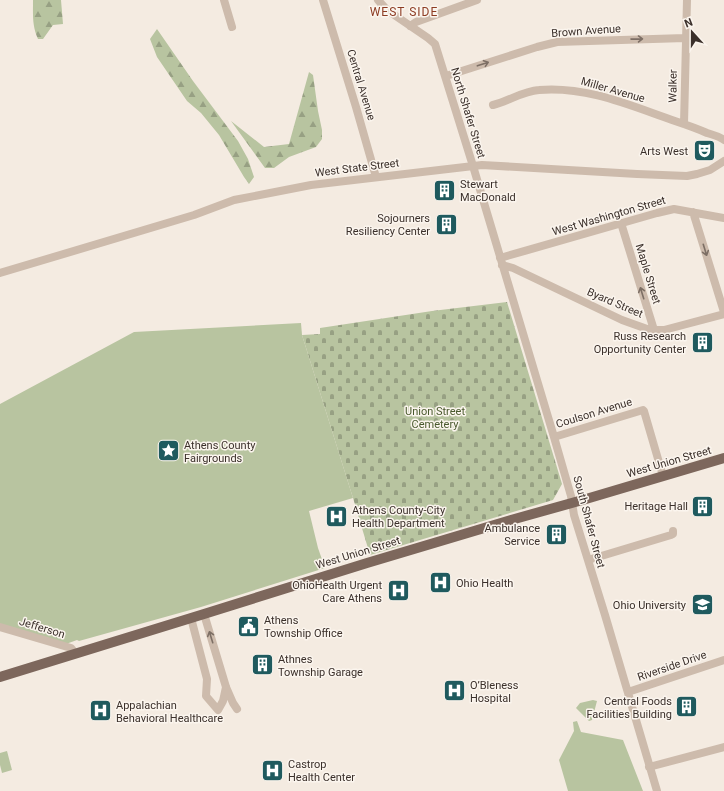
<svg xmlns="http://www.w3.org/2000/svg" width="724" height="791" font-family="Roboto,sans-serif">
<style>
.forest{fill:url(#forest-firs)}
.cemetery{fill:url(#cemetery-stones)}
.park{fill:#b8c4a0}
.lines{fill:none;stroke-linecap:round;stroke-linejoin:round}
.minor{stroke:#cdbbac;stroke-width:8}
.major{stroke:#7d675c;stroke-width:10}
.oneway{stroke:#7d6f65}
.labels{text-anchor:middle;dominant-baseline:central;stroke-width:3;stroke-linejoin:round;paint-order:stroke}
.street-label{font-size:11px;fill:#3b302b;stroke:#fbf5ee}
.poi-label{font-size:11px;fill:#3b302b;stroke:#fbf5ee;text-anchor:start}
.park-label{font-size:11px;fill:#4a5a2e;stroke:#fbf5ee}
.neighbourhood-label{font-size:12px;letter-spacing:1px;fill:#8c3b22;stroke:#fbf5ee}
</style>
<defs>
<pattern id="forest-firs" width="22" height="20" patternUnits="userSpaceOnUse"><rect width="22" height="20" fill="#b8c4a0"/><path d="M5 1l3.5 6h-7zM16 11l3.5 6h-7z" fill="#97a083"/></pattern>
<pattern id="cemetery-stones" width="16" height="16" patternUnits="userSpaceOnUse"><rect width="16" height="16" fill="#b8c4a0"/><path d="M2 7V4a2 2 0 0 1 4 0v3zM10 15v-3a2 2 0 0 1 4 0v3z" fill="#97a083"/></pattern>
</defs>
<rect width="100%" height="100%" fill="#f4ebe1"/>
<!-- forest -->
<path class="forest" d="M33,0H61L63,24L53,25L43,39H38C32,25 33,16 33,0Z
M157,29L193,81L238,141L248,159L254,177L249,184L244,177L219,135L201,113L187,101L157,57L150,39Z
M309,72L313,75L318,111L322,130V139L316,147L289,157L274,168H265L231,121L264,147L289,144Z"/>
<!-- cemetery -->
<path class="cemetery" d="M507,302L562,484L553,500L370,555L353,498L302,335L320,334V328L432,311Z"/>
<!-- park -->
<path class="park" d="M301,323L302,335L353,498L309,511L318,548L325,568L201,607L79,641L77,640L66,644L0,624V404L134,332Z
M593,700L597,701L592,720L589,721L576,708L580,703Z
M577,721L581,732L623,740L643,791H568L559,760L574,731L573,722Z
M7,751L12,770L2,773L0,765V753Z"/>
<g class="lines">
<!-- minor -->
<path class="minor" d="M224,0L232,27
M323,0L356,107L376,177
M378,0L387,10L428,38L435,44L473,166L554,437L571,496L574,515L605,615L657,791
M410,26L416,22L477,0
M446,76L537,47L557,42L685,38
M493,105C509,101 523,91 539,90C586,86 629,105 672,120C684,124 696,128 707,133C713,135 719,136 724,140
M684,124L687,0
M693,212L724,312
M621,223L654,330
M500,258L657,213L674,209L724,218
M502,265L513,268L622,320L650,330H664L724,314
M0,273L194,215L234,200L311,185L482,165L637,174L687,176L697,174L710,170L724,161
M554,437L643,410L644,411L663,476
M588,560L671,535L673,534V531
M204,614L226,687L233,703L237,709
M191,618L207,679L206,696L218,710L223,701L226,687
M0,627L71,648L75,653
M628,692L724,660
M649,767L724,747"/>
<!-- major -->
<path class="major" d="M0,677L204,614L367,563L511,520L586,499L724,458"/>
</g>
<!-- one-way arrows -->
<defs><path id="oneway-shaft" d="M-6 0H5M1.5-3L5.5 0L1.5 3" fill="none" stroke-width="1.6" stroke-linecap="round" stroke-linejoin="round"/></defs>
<g class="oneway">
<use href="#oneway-shaft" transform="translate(637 39) rotate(-1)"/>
<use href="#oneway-shaft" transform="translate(483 64) rotate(-18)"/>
<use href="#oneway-shaft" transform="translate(705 250) rotate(73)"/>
<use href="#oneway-shaft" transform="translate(642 293) rotate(-107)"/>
<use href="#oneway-shaft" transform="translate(211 637) rotate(-107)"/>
</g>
<!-- icons -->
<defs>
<symbol id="theatre-square" viewBox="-11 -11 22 22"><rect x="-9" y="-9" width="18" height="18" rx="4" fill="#1f5a5e" stroke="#fbf5ee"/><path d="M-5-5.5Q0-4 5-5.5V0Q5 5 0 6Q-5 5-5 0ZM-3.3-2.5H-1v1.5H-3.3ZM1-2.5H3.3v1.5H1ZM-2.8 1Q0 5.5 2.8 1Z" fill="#fff"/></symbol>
<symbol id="building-square" viewBox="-11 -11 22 22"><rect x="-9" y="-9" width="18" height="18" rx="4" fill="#1f5a5e" stroke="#fbf5ee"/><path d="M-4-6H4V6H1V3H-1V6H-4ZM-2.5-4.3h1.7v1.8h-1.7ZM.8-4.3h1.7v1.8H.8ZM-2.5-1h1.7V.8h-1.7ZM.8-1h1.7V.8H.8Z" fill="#fff"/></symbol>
<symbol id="sight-square" viewBox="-11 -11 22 22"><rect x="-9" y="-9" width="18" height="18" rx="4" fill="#1f5a5e" stroke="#fbf5ee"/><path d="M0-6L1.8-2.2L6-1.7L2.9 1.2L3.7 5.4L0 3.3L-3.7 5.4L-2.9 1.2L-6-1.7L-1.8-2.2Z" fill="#fff"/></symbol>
<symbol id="hospital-square" viewBox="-11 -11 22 22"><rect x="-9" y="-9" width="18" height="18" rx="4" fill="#1f5a5e" stroke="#fbf5ee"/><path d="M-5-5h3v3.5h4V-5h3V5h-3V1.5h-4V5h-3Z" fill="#fff"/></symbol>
<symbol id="university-square" viewBox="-11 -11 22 22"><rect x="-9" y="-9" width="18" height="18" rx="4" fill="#1f5a5e" stroke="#fbf5ee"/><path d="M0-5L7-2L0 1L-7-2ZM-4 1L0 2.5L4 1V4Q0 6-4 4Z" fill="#fff"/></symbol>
<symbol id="civic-square" viewBox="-11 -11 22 22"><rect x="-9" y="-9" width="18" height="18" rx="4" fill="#1f5a5e" stroke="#fbf5ee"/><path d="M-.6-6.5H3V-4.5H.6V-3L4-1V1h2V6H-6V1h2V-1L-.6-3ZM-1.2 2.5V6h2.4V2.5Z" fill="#fff"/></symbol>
</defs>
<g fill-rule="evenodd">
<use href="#theatre-square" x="692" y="138" width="25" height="25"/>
<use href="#building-square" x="432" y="178" width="25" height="25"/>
<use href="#building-square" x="434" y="212" width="25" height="25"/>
<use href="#building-square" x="690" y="330" width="25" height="25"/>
<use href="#sight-square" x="156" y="438" width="25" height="25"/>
<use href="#building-square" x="690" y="494" width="25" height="25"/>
<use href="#hospital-square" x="324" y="504" width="25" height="25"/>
<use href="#building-square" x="544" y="522" width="25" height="25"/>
<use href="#hospital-square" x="428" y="570" width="25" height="25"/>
<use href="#hospital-square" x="386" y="578" width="25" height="25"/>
<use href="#university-square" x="690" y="592" width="25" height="25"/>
<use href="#civic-square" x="236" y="614" width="25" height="25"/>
<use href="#building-square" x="250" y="652" width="25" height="25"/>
<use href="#hospital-square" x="442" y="678" width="25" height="25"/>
<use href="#building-square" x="674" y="694" width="25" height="25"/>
<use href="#hospital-square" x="88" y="698" width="25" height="25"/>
<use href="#hospital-square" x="260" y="758" width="25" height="25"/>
</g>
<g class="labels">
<!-- street labels -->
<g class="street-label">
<text transform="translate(586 31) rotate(-4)">Brown Avenue</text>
<text transform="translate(361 85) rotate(73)">Central Avenue</text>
<text transform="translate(673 86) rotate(-89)">Walker</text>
<text transform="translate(613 90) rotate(16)">Miller Avenue</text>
<text transform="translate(468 113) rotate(73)">North Shafer Street</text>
<text transform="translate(357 168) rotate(-7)">West State Street</text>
<text transform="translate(609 216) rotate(-16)">West Washington Street</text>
<text transform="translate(648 274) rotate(73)">Maple Street</text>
<text transform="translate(615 303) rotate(23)">Byard Street</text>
<text transform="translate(594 413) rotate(-17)">Coulson Avenue</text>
<text transform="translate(669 462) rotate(-16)">West Union Street</text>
<text transform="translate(589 522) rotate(75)">South Shafer Street</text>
<text transform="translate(358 553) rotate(-17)">West Union Street</text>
<text transform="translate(42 628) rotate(17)">Jefferson</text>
<text transform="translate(672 666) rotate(-19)">Riverside Drive</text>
</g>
<!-- poi labels -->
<g class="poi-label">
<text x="688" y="151" text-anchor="end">Arts West</text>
<text x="460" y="184">Stewart<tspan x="460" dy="13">MacDonald</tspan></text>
<text x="430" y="218" text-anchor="end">Sojourners<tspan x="430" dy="13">Resiliency Center</tspan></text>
<text x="686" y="336" text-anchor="end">Russ Research<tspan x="686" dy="13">Opportunity Center</tspan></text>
<text x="184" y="445">Athens County<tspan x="184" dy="13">Fairgrounds</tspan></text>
<text x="688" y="506" text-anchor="end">Heritage Hall</text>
<text x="352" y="510">Athens County-City<tspan x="352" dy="13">Health Department</tspan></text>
<text x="540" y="528" text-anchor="end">Ambulance<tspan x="540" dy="13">Service</tspan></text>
<text x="456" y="583">Ohio Health</text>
<text x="382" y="585" text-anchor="end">OhioHealth Urgent<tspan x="382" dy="13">Care Athens</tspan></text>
<text x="686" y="605" text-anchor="end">Ohio University</text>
<text x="264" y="620">Athens<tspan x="264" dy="13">Township Office</tspan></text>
<text x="278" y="659">Athnes<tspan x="278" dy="13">Township Garage</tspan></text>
<text x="470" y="685">O’Bleness<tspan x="470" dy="13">Hospital</tspan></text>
<text x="672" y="701" text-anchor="end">Central Foods<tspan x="672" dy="13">Facilities Building</tspan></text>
<text x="116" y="705">Appalachian<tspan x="116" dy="13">Behavioral Healthcare</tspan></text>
<text x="288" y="764">Castrop<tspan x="288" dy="13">Health Center</tspan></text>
</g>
<!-- park labels -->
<g class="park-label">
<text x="435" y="411">Union Street<tspan x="435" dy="13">Cemetery</tspan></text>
</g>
<!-- neighbourhood labels -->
<g class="neighbourhood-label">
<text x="404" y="12">WEST SIDE</text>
</g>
</g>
<!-- north arrow -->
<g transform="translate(692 32) rotate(339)" stroke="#fbf5ee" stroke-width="3" paint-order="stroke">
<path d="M0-3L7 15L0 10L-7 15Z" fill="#3b302b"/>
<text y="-6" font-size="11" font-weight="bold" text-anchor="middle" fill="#3b302b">N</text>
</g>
</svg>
